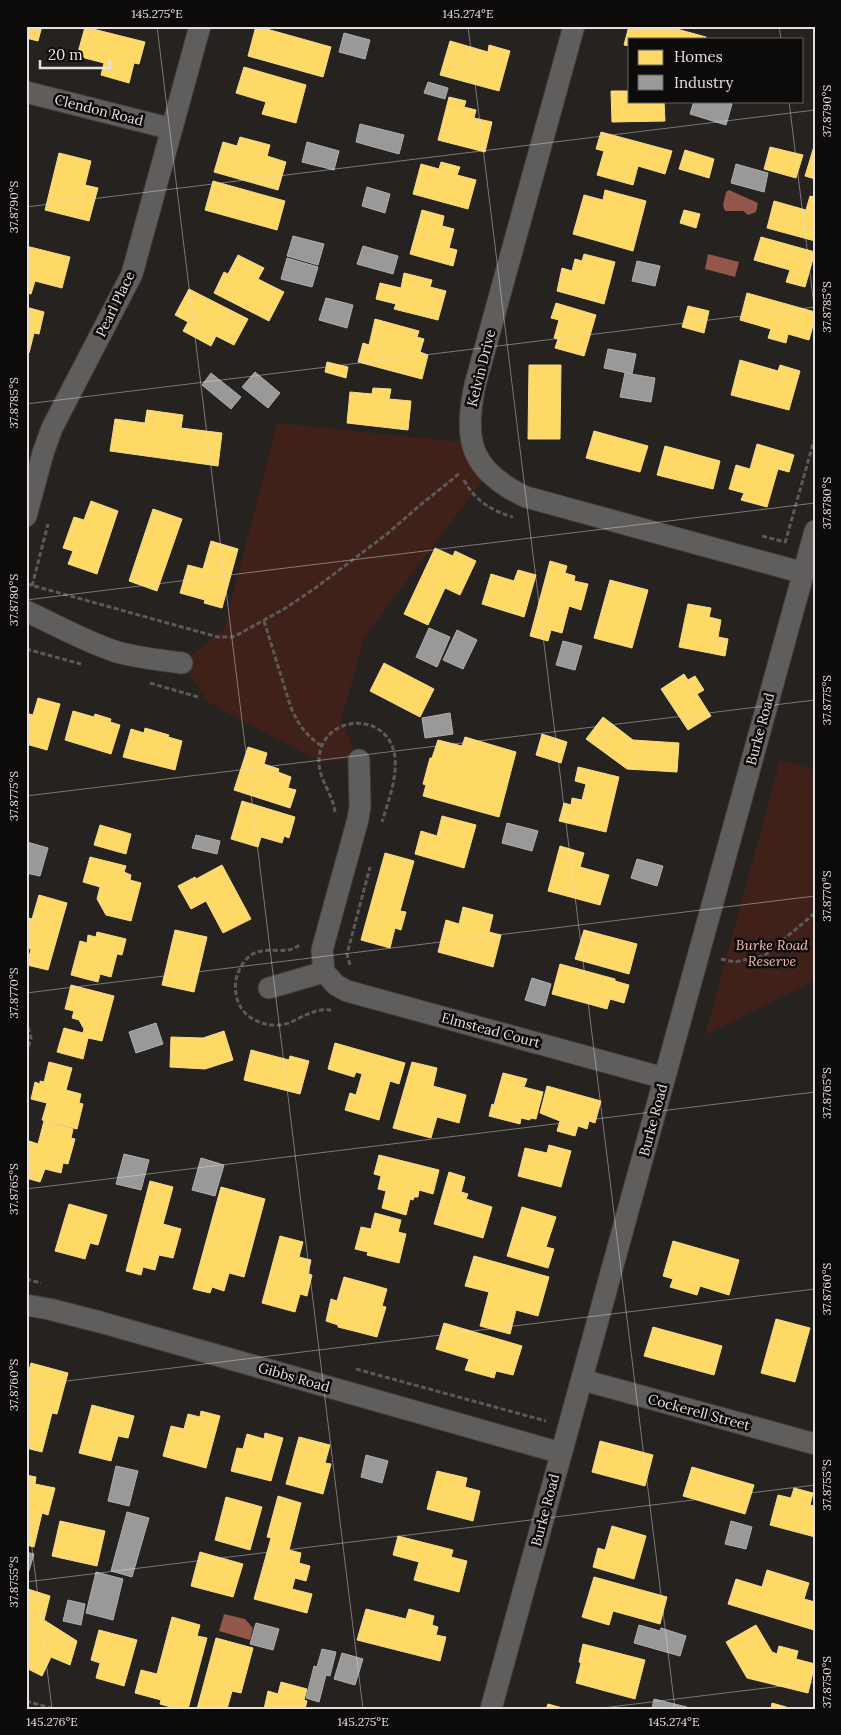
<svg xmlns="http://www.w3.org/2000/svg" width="841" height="1735" font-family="Lora,serif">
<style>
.green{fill:#3f211a}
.water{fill:#925749}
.homes{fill:#ffd966;stroke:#f7db8b}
.industry{fill:#999;stroke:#b0afae}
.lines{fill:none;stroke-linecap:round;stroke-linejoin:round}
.minor-casing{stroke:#413e3d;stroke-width:23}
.path{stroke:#5c5a59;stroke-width:3;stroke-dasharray:5 2.5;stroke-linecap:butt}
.minor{stroke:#605e5d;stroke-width:21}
.ticks{fill:none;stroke:#e5e1e0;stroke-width:1;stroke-opacity:0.45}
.labels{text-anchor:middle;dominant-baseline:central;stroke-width:5;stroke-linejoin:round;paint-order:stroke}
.street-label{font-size:14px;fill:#e5e1e0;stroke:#0d0b0a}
.park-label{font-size:14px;font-style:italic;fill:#f6bbad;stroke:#0d0b0a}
.neatline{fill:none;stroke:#e5e1e0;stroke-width:2}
.ticks-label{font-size:12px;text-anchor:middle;fill:#e5e1e0}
</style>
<rect width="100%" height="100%" fill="#252220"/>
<!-- green -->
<path class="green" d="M277,423L472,443L489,472L365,636L341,721L359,760L315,759L209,703L182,663L224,629Z
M780,760L815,770V980L705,1035Z"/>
<!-- water -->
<path class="water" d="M729,190L758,203L756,212L748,215L743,211H725L723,205L726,192Z
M708,254L739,262L735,277L705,269Z
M224,1614L245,1619L253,1628L250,1640L219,1631Z"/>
<!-- homes -->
<path class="homes" d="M26,26H42L38,41L26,38Z
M256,26L331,47L323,77L248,56Z
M629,26H666L706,37V39H630V46L624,45Z
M85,27L145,42L139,64L134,63L129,83L101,75L104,63L77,56Z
M450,41L488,52L489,45L510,51L499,91L440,75Z
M244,67L306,85L296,123L262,114L266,102L236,93Z
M611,91H630V101H664L665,121L612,122Z
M449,97L466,101L464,107L476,110L474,118L492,122L485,152L438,140Z
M601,132L672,151L665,174L638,166L633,185L597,175L604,151L596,149Z
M240,137L270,145L267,156L286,162L278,190L214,172L223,142L237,146Z
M815,143V179L805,176Z
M770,147L803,155L796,178L764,169Z
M685,150L714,159L709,178L679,169Z
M59,153L91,161L85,185L98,188L89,221L45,210Z
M441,162L460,167L457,175L476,180L468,209L413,194L421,164L439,169Z
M213,181L285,201L277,230L205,210Z
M605,190L646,201L633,251L573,234L584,195L603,200Z
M810,196L815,197V241L767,228L774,201L806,210Z
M422,210L444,216L442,226L454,229L449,248L457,250L453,266L410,254Z
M684,210L700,214L696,228L680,223Z
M761,237L815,252L805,287L786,282L790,270L754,260Z
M26,246L70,257L62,288L35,281L31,294L26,293Z
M584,254L615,262L604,304L557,291L562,268L572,271L575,259L582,261Z
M238,255L264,268L258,279L284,292L269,321L214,293L224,272L228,274Z
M404,273L432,280L430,287L446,291L438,320L394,309L396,304L376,299L380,283L401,288Z
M189,289L248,319L234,345L216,336L211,346L183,331L188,322L175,315Z
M747,293L815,312V318L809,340L788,334L786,343L768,338L771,329L740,320Z
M556,303L596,315L584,356L555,348L558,339L554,338L559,320L551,318Z
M688,306L709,311L704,333L682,327Z
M26,307L44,312L39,334L34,333L29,353H26Z
M375,319L419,331L417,337L424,339L420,352L428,355L422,379L358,362L363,343L369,345Z
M740,360L778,371L780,365L800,371L789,410L731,395Z
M327,362L348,367L346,378L325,372Z
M529,365H561L560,439H528Z
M373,388L391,389L389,399L411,401L408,430L347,423L350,392L372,394Z
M147,410L183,415L181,428L222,433L218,466L110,451L115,419L145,423Z
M594,431L648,446L640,472L586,458Z
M757,444L794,455L789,472L778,469L767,507L741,500L744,493L729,489L736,465L750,469Z
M665,446L720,461L713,489L657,475Z
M91,501L118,511L97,574L68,564L73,551L63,548L74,517L84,520Z
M153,509L182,519L157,591L129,581Z
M211,541L238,549L222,608L204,603L205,600L180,593L188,565L203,569Z
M435,548L453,556L455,551L476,561L460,595L445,588L428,625L404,614Z
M550,561L567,566L565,573L575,576L574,581L588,584L581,610L569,606L562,633L551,630L548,641L530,636Z
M518,570L536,575L524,617L482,604L491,574L514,581Z
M610,580L648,590L632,648L594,638Z
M688,604L711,608L709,617L721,620L718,637L728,639L725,656L679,647Z
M384,663L434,689L420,717L370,691Z
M684,674L688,680L695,676L704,690L697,694L711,716L688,730L661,689Z
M38,698L60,704L47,750L26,744V713L33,715Z
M73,711L94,717L95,714L111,719L110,722L120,725L111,754L65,740Z
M603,717L633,740L679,743L677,772L627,769L586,739Z
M145,728L169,735L168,737L182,741L175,770L123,757L131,729L144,733Z
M542,734L567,742L561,763L536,755Z
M465,737L516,752L499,817L423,796L426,785L423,784L430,758H432L438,740L462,746Z
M248,747L267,753L264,764L279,769L278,772L291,777L288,788L296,790L290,808L234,790Z
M578,767L619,777L606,832L559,821L564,803L571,805L572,798L582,800L586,784L575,781Z
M242,801L295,817L289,838L284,836L282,843L261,837L258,847L231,839Z
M442,816L476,825L464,868L415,854L421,831L437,836Z
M100,825L131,834L126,854L94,845Z
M560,846L584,853L580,867L609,875L600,905L548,891Z
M385,853L414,861L400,911L406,912L401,930L395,928L390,948L361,940Z
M90,857L126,866L124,872L131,875L130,880L141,883L131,921L106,915L97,899L100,887L83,882Z
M222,865L251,919L223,933L206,901L191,909L178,886L195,877L196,879Z
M39,895L67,903L48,970L27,965L31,949L26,948V917L32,919Z
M463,907L493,915L489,932L501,935L493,967L438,952L446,920L459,924Z
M175,930L207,937L194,992L162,985Z
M584,930L637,944L629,974L575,959Z
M97,932L126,939L122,955L117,954L111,977L100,974L98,982L71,975L80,941L87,943L88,935L96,937Z
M560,964L615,979V981L629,985L624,1003L610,999L607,1009L552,994Z
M71,985L114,996L102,1041L88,1038L83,1059L57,1052L64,1028L83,1033L84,1029L79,1020L72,1018L74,1011L65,1009Z
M224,1031L233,1060L205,1069L170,1067L171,1037L203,1038Z
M335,1043L405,1063L399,1084L390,1081L379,1120L345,1110L350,1093L356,1095L362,1074L356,1072L354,1077L328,1069Z
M251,1050L289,1060L290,1056L309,1061L300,1094L244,1080Z
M49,1062L72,1068L66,1090L81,1094L79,1103L83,1104L77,1129L42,1120L47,1103L31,1099L35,1082L40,1084V1081L44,1082Z
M412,1062L437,1068L433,1086L466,1095L459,1123L437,1117L431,1138L393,1128Z
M503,1073L527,1079L524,1087L543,1092L536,1119L530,1118V1120L521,1118L520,1124L489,1116L492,1104L494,1105Z
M547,1086L601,1101L595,1123L589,1121L587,1129L578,1126L575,1136L557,1131L560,1121L540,1113Z
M44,1121L73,1129L71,1138L75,1139L68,1164L63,1163L61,1173L45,1169L40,1182L26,1178V1151L29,1141L38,1144Z
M549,1145L571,1151L561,1187L518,1176L525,1148L547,1153Z
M379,1155L439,1170L433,1194L419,1190L418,1197H414L413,1200L410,1199L406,1215L382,1208L386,1191L378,1189L381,1176L374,1174Z
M449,1172L465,1177L461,1192L468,1194L466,1199L492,1207L483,1238L434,1224Z
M150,1181L173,1187L163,1224L181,1229L173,1258L159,1255L155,1270L143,1267L141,1275L126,1271Z
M221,1187L265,1199L244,1277L229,1273L224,1291L212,1287L210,1293L193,1289Z
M69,1204L107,1215L98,1245L90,1243L85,1259L55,1251Z
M522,1207L556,1217L546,1247L554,1249L548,1268L507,1256Z
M375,1213L401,1220L398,1232L406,1234L399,1263L367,1255L368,1252L355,1249L361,1227L371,1229Z
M280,1236L303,1242L299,1257L311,1260L308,1274L312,1275L307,1296L300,1294L295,1312L262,1303Z
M673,1241L739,1260L729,1295L700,1286L697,1295L670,1287L673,1279L663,1276Z
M474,1256L549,1277L538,1316L516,1310L510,1334L480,1326L489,1292L465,1286Z
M344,1277L366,1283L354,1331L338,1327V1325L326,1321L331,1299L337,1301Z
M366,1283L387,1289L382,1306L386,1307L377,1337L354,1331Z
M776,1319L810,1328L795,1382L761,1373Z
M444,1323L522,1346L513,1375L496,1371L494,1378L465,1370L469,1359L436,1349Z
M653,1327L722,1346L714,1375L644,1356Z
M31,1363L68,1373L57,1414L52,1413L42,1452L26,1448V1381Z
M92,1405L134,1416L128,1438L118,1436L111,1461L79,1453Z
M201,1411L220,1416L206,1468L163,1456L171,1426L184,1429L188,1414L200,1417Z
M265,1433L283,1438L271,1481L231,1471L237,1448L243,1449L247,1434L264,1439Z
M299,1437L330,1445L325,1463L331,1464L323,1494L286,1484Z
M600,1441L653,1455L645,1486L592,1472Z
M692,1467L754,1485L745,1514L683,1496Z
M437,1471L467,1478L465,1487L480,1491L473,1521L427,1509Z
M26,1475L36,1477L35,1484L55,1488L48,1515L42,1513L34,1547L26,1545Z
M794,1488L813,1493L810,1505L815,1506V1537L770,1525L778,1495L791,1498Z
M278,1496L301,1503L289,1550L301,1553L299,1563L310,1566L306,1581L295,1578L292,1589L312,1594L307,1613L254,1599L271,1538L267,1537Z
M226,1497L262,1507L250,1550L215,1540Z
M60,1521L105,1531L97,1566L52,1556Z
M612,1526L646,1536L634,1579L593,1567L598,1548L605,1550Z
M398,1536L453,1550L451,1557L467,1561L459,1592L414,1580L419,1562L393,1555Z
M200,1552L243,1564L233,1597L191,1586Z
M767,1570L809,1583L804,1599L815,1602L814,1630L728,1604L736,1579L762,1587Z
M594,1577L667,1597L660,1624L613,1611L609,1625L582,1617Z
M28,1589L50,1596L44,1620L77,1641L70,1665L51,1657L42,1676L26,1668V1623L30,1615L26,1614Z
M366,1609L406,1619L409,1609L434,1616L432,1625L438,1627L436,1635L446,1637L440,1661L357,1640Z
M172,1617L200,1625L197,1636L207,1638L188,1709H178L160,1704L161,1700L135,1693L141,1670L157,1674Z
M756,1625L772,1652L777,1654L779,1646L798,1651L796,1659L815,1664L808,1693L747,1678L726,1642Z
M99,1630L137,1640L124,1686L96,1678L100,1663L91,1660Z
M216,1638L253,1648L241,1693L232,1691L227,1709H197Z
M583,1644L645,1660L635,1699L576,1683L581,1663L579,1662Z
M281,1682L307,1689L304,1700L307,1701L305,1709H264L268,1691L278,1694Z
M772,1703L793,1709H771Z
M548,1704L566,1709H546Z"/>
<!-- industry -->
<path class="industry" d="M344,33L370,40L365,59L339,52Z
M428,82L448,88L445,99L424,93Z
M694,101H723L732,104L726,125L690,114Z
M360,124L404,135L399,154L356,142Z
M307,142L339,151L334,170L302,162Z
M736,164L768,173L764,192L731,183Z
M367,187L390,194L385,213L362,206Z
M293,236L324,244L318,265L287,256Z
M363,246L398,256L393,274L357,264Z
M287,258L318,267L312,287L281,279Z
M637,261L660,266L655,286L632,281Z
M326,298L353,305L347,328L319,320Z
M608,349L636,354L632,374L604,368Z
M255,372L280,393L268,408L242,387Z
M211,373L241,397L231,409L202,385Z
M625,373L655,378L651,402L620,397Z
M429,628L450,637L437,667L416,657Z
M457,630L477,640L463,669L443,660Z
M563,641L582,646L575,670L556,665Z
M450,713L453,734L425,738L422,718Z
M507,823L538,831L532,851L502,843Z
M196,835L220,841L217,854L192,848Z
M27,842L48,848L40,876L26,873Z
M637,859L663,866L657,886L631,878Z
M532,978L551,984L545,1006L525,1000Z
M156,1023L163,1044L136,1053L129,1032Z
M124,1154L149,1160L141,1190L116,1184Z
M201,1158L224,1165L215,1196L192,1190Z
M366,1455L388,1461L382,1483L361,1477Z
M116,1466L138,1471L129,1506L108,1501Z
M127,1512L149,1518L132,1577L111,1571Z
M731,1521L752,1527L746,1549L725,1544Z
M26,1552L34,1554L26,1580Z
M96,1572L123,1579L113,1620L86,1613Z
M68,1600L85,1604L81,1625L63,1621Z
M256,1623L279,1629L273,1650L250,1644Z
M639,1625L660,1631L661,1628L686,1636L680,1656L634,1643Z
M322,1649L336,1652L330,1676L326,1675L319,1702L306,1698L314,1666L317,1667Z
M342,1653L363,1659L355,1685L334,1679Z
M654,1699L687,1707V1709H652Z"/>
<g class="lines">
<defs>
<path id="minor" d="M574,26L475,385C463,442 471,471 526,497L804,573
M26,92L172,129
M26,516L43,453L52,428L132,274L200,26
M26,611C56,625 86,642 117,652C139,658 160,660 182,663
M359,760L360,806L358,819L322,950L324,972L336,985L347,991L664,1078
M269,988L324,972
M26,1305L49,1309L100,1322L561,1453
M583,1380L815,1444
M491,1709L815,531"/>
</defs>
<!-- minor casing -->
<use href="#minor" class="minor-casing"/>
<!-- path -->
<path class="path" d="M464,480C474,500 492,511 513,517
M762,536L785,542
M785,543L815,437
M27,584L218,637H232L239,634L284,609L314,589L387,534L419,506L460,473
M32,586L48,524
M264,621L291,708C299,725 306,736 322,746
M26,649L81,664
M150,683L198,697
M335,812C333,794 318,779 319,760C320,714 390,709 395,758C397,779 388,802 382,822
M299,945C288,956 266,945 251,955C243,961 238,970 236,980C234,992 237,1004 245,1013C256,1024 276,1029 291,1022C305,1016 315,1008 331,1010
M721,959L735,962L764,956L815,913
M350,965L347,954L370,867
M26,1020L31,1038L26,1055
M26,1279L41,1283
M356,1369L546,1421
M26,1701L54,1709"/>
<!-- minor -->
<use href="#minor" class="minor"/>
</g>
<!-- ticks -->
<path class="ticks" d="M157,26L363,1709M468,26L675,1709M779,26L781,39M789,101L815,314M26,207L815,110M26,404L815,307M26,600L815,503M26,796L815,700M26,993L815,896M26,1189L815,1092M26,1386L815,1289M26,1500L52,1709M26,1582L815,1485M594,1709L815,1682"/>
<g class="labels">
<!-- street labels -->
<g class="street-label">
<text transform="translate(99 110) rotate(14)">Clendon Road</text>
<text transform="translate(115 304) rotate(-64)">Pearl Place</text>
<text transform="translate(481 368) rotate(-76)">Kelvin Drive</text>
<text transform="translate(760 729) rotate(-75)">Burke Road</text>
<text transform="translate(491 1030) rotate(15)">Elmstead Court</text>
<text transform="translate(653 1120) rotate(-75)">Burke Road</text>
<text transform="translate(294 1377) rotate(16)">Gibbs Road</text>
<text transform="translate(699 1412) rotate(15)">Cockerell Street</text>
<text transform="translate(545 1510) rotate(-75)">Burke Road</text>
</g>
<!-- park labels -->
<g class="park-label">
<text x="772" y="945">Burke Road<tspan x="772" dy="16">Reserve</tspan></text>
</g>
</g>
<!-- border -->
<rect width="841" height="1735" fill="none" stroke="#0d0b0a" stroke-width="55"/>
<!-- legend -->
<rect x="628" y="38" width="175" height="65" fill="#0d0b0a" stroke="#636160"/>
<rect x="638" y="50" width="25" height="15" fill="#ffd966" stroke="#636160"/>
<text x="674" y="62" font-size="15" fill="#e5e1e0">Homes</text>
<rect x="638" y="75" width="25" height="15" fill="#999999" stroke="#636160"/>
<text x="674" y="88" font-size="15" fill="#e5e1e0">Industry</text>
<!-- scale -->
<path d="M40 60v8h70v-8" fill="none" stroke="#e5e1e0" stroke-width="2.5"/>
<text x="48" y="60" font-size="15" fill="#e5e1e0" stroke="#0d0b0a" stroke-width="4" paint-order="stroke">20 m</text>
<rect x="28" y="28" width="786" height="1680" class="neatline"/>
<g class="ticks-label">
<text x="157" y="18">145.275°E</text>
<text x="468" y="18">145.274°E</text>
<text transform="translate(827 111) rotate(-90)" y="4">37.8790°S</text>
<text transform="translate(14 207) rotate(-90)" y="4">37.8790°S</text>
<text transform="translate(827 307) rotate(-90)" y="4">37.8785°S</text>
<text transform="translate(14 403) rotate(-90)" y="4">37.8785°S</text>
<text transform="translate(827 503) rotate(-90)" y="4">37.8780°S</text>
<text transform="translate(14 600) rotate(-90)" y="4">37.8780°S</text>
<text transform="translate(827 700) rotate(-90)" y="4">37.8775°S</text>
<text transform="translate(14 796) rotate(-90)" y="4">37.8775°S</text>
<text transform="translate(827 896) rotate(-90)" y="4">37.8770°S</text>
<text transform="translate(14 993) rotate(-90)" y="4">37.8770°S</text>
<text transform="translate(827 1093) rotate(-90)" y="4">37.8765°S</text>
<text transform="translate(14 1189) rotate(-90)" y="4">37.8765°S</text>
<text transform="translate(827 1289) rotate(-90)" y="4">37.8760°S</text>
<text transform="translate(14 1385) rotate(-90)" y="4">37.8760°S</text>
<text transform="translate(827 1485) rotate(-90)" y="4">37.8755°S</text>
<text transform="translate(14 1582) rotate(-90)" y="4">37.8755°S</text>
<text transform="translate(827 1682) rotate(-90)" y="4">37.8750°S</text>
<text x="52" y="1726">145.276°E</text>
<text x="363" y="1726">145.275°E</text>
<text x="674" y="1726">145.274°E</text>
</g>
</svg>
